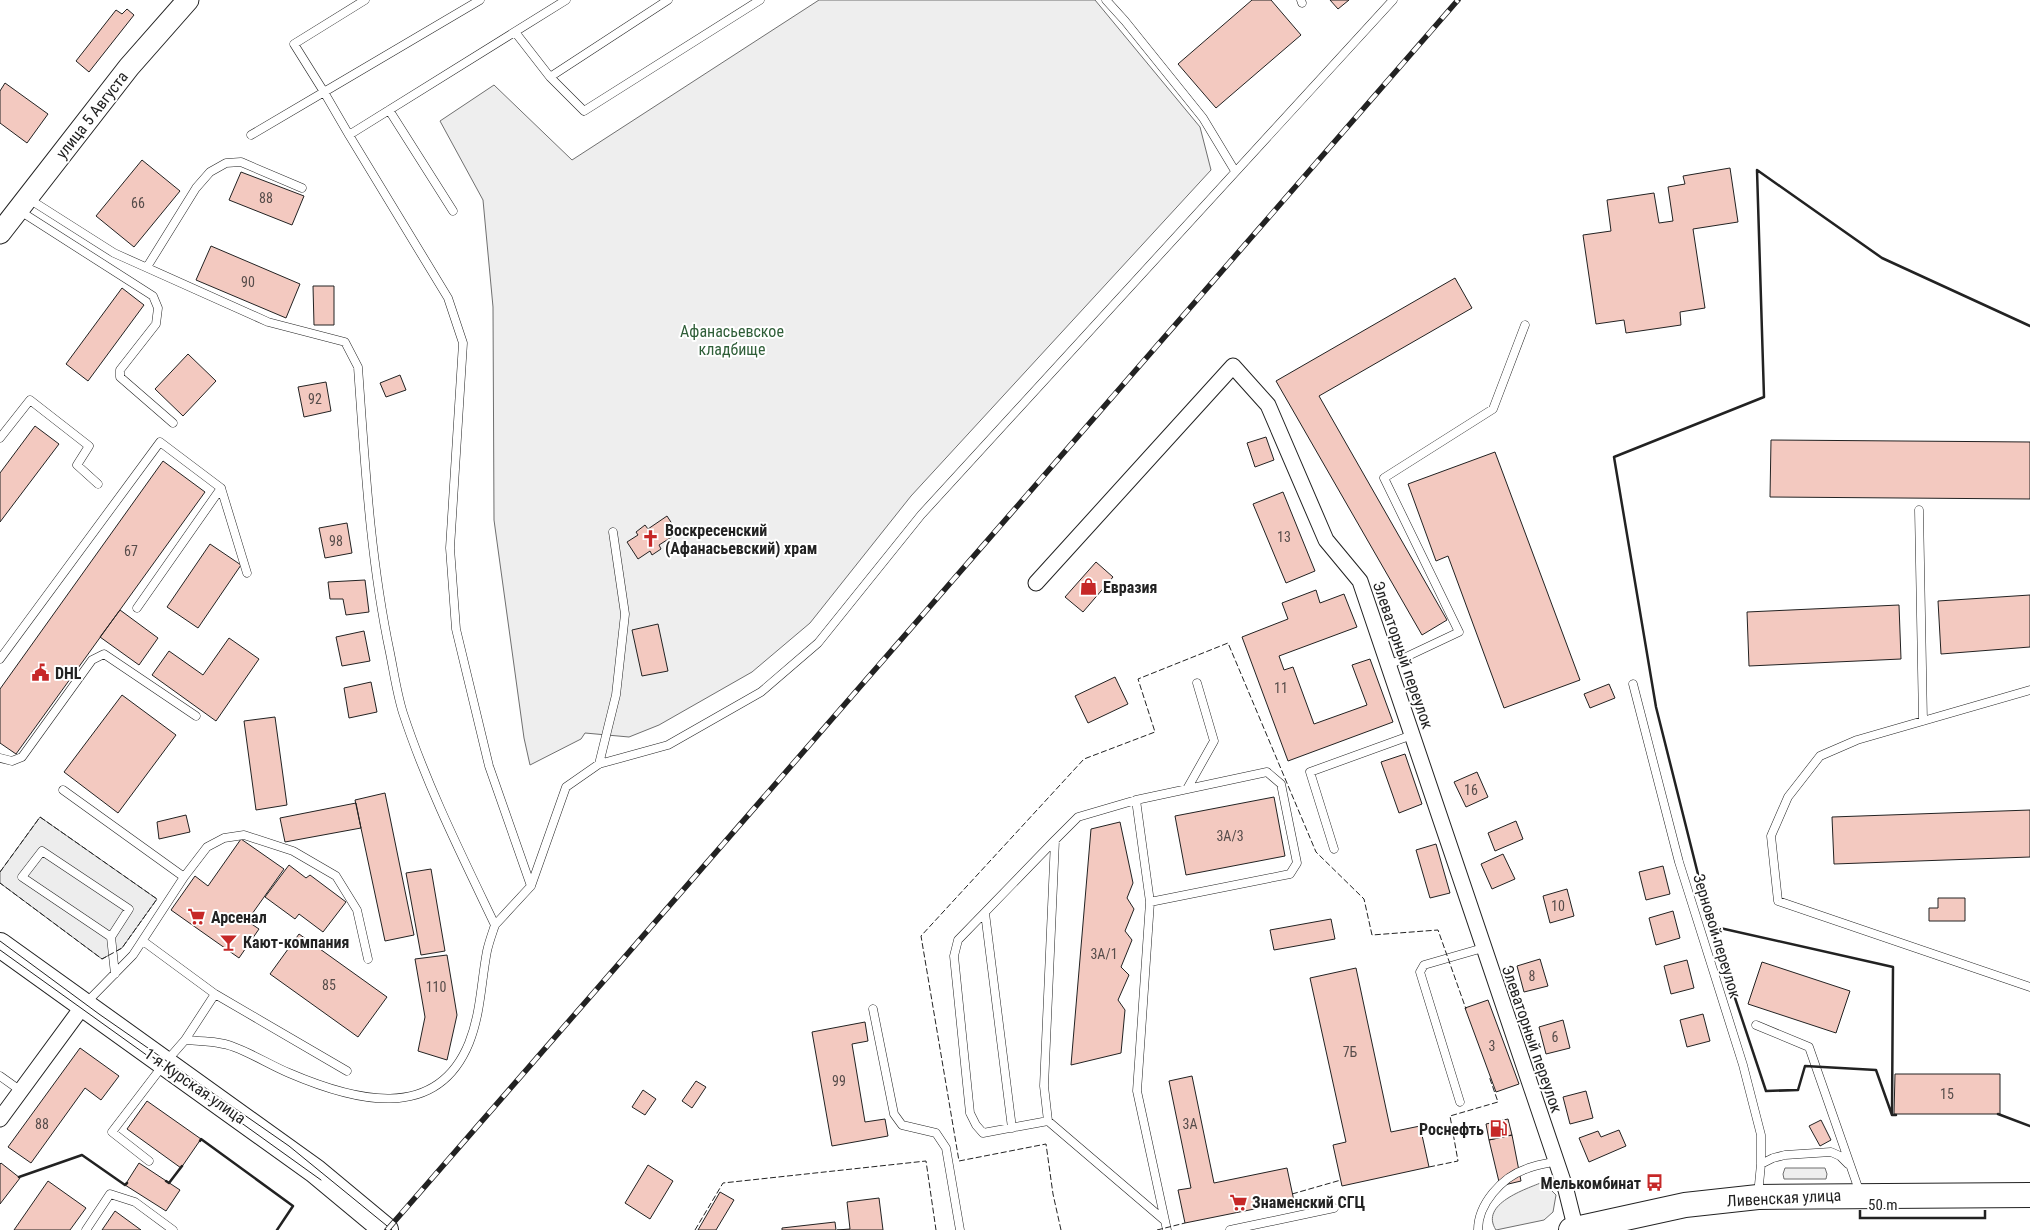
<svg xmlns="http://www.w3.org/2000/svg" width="2030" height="1230" font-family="'Roboto Condensed',sans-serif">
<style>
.green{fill:#eee;stroke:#6f6f6f}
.parking{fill:#ededed;stroke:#6f6f6f}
.building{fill:#f3c9c0;stroke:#222}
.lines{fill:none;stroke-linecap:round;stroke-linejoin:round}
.lane-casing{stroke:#222;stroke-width:9}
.street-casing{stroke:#222;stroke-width:17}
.secondary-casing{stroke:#222;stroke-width:23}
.primary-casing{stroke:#222;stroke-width:26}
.lane{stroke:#fff;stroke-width:8}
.street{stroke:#fff;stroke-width:15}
.secondary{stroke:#fff;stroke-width:21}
.primary{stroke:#fff;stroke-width:24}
.tram{stroke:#222;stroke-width:1}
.rail-casing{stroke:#222;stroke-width:5.5}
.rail{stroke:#fff;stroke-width:4;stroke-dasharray:11;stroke-linecap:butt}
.fence{stroke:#222;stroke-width:1;stroke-dasharray:6 2.5;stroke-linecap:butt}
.wall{stroke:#222;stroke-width:2.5}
.labels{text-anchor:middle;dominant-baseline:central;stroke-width:4;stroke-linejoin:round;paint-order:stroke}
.number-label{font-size:14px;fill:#564c4a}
.street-label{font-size:16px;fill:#222;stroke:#fff}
.park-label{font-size:16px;fill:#2f5e38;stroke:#fff}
.poi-label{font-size:16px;font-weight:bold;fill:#222;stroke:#fff;text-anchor:start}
</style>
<rect width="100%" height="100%" fill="#fff"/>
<!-- green -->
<path class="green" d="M819,0H1095L1200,127L1211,170L911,496L810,623L752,672L659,725L629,737L585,733L581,739L530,765L524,738L494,520L493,307L483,200L440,121L494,85L572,160Z
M1785,1168H1825L1827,1174L1826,1179H1784L1783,1174Z
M1543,1182L1556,1195L1553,1212L1544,1220L1496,1230C1479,1204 1526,1189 1543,1182Z"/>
<!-- parking -->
<path class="parking" d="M40,817L157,899L122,948L102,959L0,883V872Z"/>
<!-- building -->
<path class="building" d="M1252,0H1271L1301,35L1216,108L1178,64Z
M1330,0H1349L1338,9Z
M127,9L134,15L89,72L76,61L116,10L122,14Z
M5,83L48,114L27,143L0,123V91Z
M142,160L180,191L134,247L96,216Z
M1730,168L1738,222L1693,229L1705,308L1680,312L1681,325L1626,333L1624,320L1596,324L1583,235L1611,231L1607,200L1654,193L1659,223L1673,221L1668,187L1685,184L1683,176Z
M241,172L304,196L292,225L229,200Z
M211,246L300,284L286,318L196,280Z
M1455,278L1472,308L1319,396L1447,620L1422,635L1276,381Z
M313,286H334V325H314Z
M122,288L144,305L88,381L66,364Z
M188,354L216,381L183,416L155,389Z
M400,375L406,390L386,397L380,383Z
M326,382L331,411L304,417L298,387Z
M35,426L59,444L0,522V473Z
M1266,437L1274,460L1255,467L1247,443Z
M1771,440L2030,442V499L1770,497Z
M1495,452L1580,680L1504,708L1448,556L1436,561L1408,484Z
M163,461L205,492L16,754L0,743V689Z
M1283,492L1315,571L1286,583L1253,504Z
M667,516L678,533L659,545L661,549L652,555L650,551L638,559L627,542L638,535L636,532L645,525L648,529Z
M347,523L352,553L325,558L319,528Z
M210,544L241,565L198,628L167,607Z
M1096,562L1113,577L1083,612L1065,597Z
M365,580L369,612L346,615L343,599H330L328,582Z
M1316,590L1320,603L1344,594L1357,627L1279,656L1284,670L1293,667L1314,724L1367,705L1352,665L1370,659L1393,722L1288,761L1242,637L1288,619L1282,603Z
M2030,595V647L1941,654L1938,601Z
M1899,605L1901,659L1749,666L1747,612Z
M120,610L158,638L139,665L100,637Z
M658,624L668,671L642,676L632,630Z
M364,631L370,661L342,666L336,637Z
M229,638L259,659L216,721L152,675L169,651L203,675Z
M1115,677L1128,704L1088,723L1075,696Z
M371,682L377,712L349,718L344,688Z
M1609,684L1615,698L1590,708L1584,694Z
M122,695L176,735L118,813L64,772Z
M275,717L287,805L256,810L244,721Z
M1405,754L1422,804L1399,813L1381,762Z
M1477,772L1488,797L1466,807L1454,782Z
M385,793L414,935L385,941L355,800Z
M1274,797L1285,856L1186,875L1175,816Z
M356,803L361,828L285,842L280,818Z
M2030,810V857L1834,864L1832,817Z
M186,815L190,832L159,839L157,822Z
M1516,821L1523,839L1495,851L1488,833Z
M1120,822L1133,883L1127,898L1134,909L1125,931L1132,940L1121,967L1129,975L1118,1000L1125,1010L1121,1053L1071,1065L1091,829Z
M241,839L284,869L247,921L259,929L239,958L171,910L195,876L208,886Z
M1436,844L1450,893L1430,898L1416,850Z
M1503,854L1515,879L1492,889L1481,864Z
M289,865L306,878L310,875L346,902L323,932L299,914L295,919L265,897Z
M1663,866L1670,894L1646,900L1639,872Z
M431,869L445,951L421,955L406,873Z
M1567,889L1574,916L1550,923L1543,896Z
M1938,898H1965V921H1929V908H1938Z
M1673,911L1680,938L1656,945L1649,918Z
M1331,919L1335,939L1274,950L1270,930Z
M299,934L387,997L358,1037L270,974Z
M447,955L457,1015L447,1060L418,1051L425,1017L415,959Z
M1540,959L1548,986L1524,992L1517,966Z
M1687,960L1694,988L1671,994L1664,966Z
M1762,962L1850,991L1836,1033L1748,1004Z
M1356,968L1391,1132L1420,1126L1429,1167L1342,1186L1333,1145L1346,1142L1310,978Z
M1488,1000L1519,1084L1496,1092L1465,1008Z
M1703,1014L1710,1041L1687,1047L1680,1020Z
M1563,1020L1570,1048L1546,1054L1539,1027Z
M865,1022L868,1041L852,1044L865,1122L885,1119L888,1136L832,1146L812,1032Z
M80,1048L119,1076L101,1100L85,1088L31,1163L8,1147Z
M1895,1074H2000V1114H1894Z
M1192,1076L1214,1183L1287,1168L1294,1201L1185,1223L1178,1190L1191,1188L1169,1081Z
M696,1081L706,1087L692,1108L682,1101Z
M643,1090L656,1099L645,1115L632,1107Z
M1586,1091L1593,1118L1570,1124L1563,1097Z
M147,1101L201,1139L181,1168L127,1129Z
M1508,1119L1512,1135L1489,1140L1486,1124Z
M1821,1120L1831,1140L1820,1146L1809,1126Z
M1619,1130L1626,1146L1589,1162L1579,1138L1598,1131L1601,1137Z
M1512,1135L1521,1181L1500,1186L1489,1140Z
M1,1163L20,1178L0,1204V1164Z
M139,1163L180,1190L166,1211L125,1185Z
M648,1165L673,1181L650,1219L625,1203Z
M48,1181L86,1208L70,1230H14Z
M720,1192L734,1200L716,1230H698Z
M879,1198L883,1230H837L850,1229L847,1202Z
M115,1211L141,1230H102Z
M835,1222L836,1230H782V1228Z"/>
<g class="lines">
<defs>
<path id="lane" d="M1106,0L1125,21L1203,118L1235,171
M1301,0L1302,3
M515,32L550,77L668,0
M550,77L584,111L760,0
M389,110L453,211
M251,135L324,92L294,44L365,0
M349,135L324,92L480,0
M29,199L114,253L268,322L345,342L358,367C365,464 370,558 390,653C394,673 397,694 403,713C427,786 462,856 495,925C492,934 489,942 487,951C481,982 481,1013 469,1043C436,1124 352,1100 289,1073C270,1065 253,1054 234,1047C219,1041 201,1041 185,1040L164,1064L112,1132L149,1161
M20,211L153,296L158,308L156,324L120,370V377L173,423
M147,267L196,188L210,172L226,163L241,162L302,188
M0,438L30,400L89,446L77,465L98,484
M221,488L247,573
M1919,510L1923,721
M0,659L160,442L221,488L137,608
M1389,665L1459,632L1384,478L1493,409L1525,325
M1633,684L1679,862L1743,1065L1761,1135V1164L1758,1195
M2030,690L1857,740L1820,756L1788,797L1771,836L1778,901L2030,987
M0,758L12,761L22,757L92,660L104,654L196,716
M599,764L616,695L625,614L613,532
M1187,789L1214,741L1197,683
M63,790L184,877
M1136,800L1078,817L1055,840L1044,1086L1048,1121L1164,1220
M1334,849L1310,772L1412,735
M531,886L489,766L456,629L450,548L463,343L448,298L349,135L566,0
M1150,902L1290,874L1297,863L1281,784L1267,772L1136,800L1150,902L1137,1091L1167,1230
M985,913L1012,1128
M495,925L531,886L566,787L599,764L668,745L761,692L818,643L921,515L1393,0
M111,937L129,909L42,851L22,877L111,937L115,974
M143,941L215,994L185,1040
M215,994L347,1071
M86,1003L133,955L184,877L207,847L224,838L244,835L293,851L336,876L357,910L368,959
M873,1009L894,1114L902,1125L936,1133L946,1148L960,1230
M1756,1025L1809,1047L1860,1193
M0,1076L21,1091
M1460,1102L1420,972L1424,965L1483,948
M1048,1121L983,1133L976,1125L970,1113L954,956L958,940L1055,840
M1761,1164L1773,1158L1785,1155L1831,1152L1840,1156L1848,1164
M86,1230L110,1194L135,1202L173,1230
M1230,1230L1334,1208
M1478,1230C1478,1204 1502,1177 1526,1169C1535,1165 1546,1164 1556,1161"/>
<path id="street" d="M1036,583L1233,366L1268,405L1326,540L1360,581L1566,1190L1576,1230
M0,1119L83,1006"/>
<path id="secondary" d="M0,233L129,67L188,0"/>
<path id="primary" d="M0,945L315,1171L386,1230
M1571,1230L1685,1205L1758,1197L2030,1195"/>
</defs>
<!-- lane casing -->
<use href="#lane" class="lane-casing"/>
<!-- street casing -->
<use href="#street" class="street-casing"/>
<!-- secondary casing -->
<use href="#secondary" class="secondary-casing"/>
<!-- primary casing -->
<use href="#primary" class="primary-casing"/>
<!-- lane -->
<use href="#lane" class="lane"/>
<!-- street -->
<use href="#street" class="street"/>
<!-- secondary -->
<use href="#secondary" class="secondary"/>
<!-- primary -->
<use href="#primary" class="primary"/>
<!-- tram -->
<path class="tram" d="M0,941L99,1014L289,1146L392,1230
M0,950L321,1180"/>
<defs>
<path id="rail" d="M387,1230L1458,0"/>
</defs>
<!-- rail casing -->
<use href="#rail" class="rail-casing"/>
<!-- rail -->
<use href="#rail" class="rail"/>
<!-- fence -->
<path class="fence" d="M0,872L40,817L157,899L122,948L102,959L0,883
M1429,1167L1458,1161L1450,1116L1498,1102L1489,1076
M1292,1194L1341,1180
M695,1230L723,1183L926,1161L936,1230
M1061,1230L1053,1194L1046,1144L959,1161L921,936L1084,759L1155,732L1138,679L1228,643L1316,852L1364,899L1372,935L1438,930L1466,1009
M1157,1230L1185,1223"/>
<!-- wall -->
<path class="wall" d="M1711,926L1893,967L1892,1115L1876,1070L1805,1066L1798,1090L1766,1091Z
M1998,1114L2030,1126
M1896,1115H1892L1893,967L1711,926L1656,707L1614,457L1764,397L1757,170L1882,258L2030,326
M200,1141L201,1139L293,1206L277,1230
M19,1177L82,1155L125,1185L127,1183
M166,1181L169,1183L182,1166"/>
</g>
<!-- icons -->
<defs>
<symbol id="church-bare" viewBox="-9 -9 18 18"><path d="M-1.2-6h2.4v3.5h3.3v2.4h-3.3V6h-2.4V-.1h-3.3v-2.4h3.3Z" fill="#c62828" stroke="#fff" stroke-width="2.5" paint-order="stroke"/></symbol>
<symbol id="shop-bare" viewBox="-9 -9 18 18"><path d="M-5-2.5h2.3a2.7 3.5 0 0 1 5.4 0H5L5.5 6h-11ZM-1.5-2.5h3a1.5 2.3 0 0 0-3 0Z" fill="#c62828" stroke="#fff" stroke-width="2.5" paint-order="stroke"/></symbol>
<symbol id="civic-bare" viewBox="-9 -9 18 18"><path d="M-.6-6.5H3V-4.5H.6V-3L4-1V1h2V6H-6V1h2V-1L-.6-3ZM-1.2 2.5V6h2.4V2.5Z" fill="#c62828" stroke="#fff" stroke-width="2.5" paint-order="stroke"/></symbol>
<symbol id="supermarket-bare" viewBox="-9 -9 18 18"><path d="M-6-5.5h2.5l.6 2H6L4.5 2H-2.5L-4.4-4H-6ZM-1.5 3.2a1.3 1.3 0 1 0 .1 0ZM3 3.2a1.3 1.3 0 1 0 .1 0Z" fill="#c62828" stroke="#fff" stroke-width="2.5" paint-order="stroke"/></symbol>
<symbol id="bar-bare" viewBox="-9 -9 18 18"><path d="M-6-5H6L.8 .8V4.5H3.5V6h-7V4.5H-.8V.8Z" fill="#c62828" stroke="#fff" stroke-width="2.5" paint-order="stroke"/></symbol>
<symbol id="fuel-bare" viewBox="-9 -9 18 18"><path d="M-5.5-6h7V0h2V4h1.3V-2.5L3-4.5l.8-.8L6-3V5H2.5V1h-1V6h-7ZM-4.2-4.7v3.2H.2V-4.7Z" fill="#c62828" stroke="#fff" stroke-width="2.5" paint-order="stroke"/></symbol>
<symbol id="bus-bare" viewBox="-9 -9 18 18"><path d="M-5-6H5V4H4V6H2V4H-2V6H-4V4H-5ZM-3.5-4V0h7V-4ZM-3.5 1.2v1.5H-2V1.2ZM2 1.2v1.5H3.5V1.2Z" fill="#c62828" stroke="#fff" stroke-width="2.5" paint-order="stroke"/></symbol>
</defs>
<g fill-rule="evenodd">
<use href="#church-bare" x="638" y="526" width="25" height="25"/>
<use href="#shop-bare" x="1076" y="574" width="25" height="25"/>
<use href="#civic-bare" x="28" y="660" width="25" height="25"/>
<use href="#supermarket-bare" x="184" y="904" width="25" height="25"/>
<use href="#bar-bare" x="216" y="930" width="25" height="25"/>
<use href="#fuel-bare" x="1486" y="1116" width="25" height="25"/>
<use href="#bus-bare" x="1642" y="1170" width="25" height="25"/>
<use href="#supermarket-bare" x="1226" y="1190" width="25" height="25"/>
</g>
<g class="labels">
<!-- number labels -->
<g class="number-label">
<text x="266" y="198">88</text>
<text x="138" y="203">66</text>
<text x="248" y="282">90</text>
<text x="315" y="399">92</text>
<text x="1284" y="537">13</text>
<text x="336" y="541">98</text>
<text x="131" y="551">67</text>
<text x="1281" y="688">11</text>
<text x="1471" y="790">16</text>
<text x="1230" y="836">3А/3</text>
<text x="1558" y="906">10</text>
<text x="1104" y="954">3А/1</text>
<text x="1532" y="976">8</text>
<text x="329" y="985">85</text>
<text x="436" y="987">110</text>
<text x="1555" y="1037">6</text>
<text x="1492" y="1046">3</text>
<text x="1350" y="1052">7Б</text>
<text x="839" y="1081">99</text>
<text x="1947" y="1094">15</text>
<text x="42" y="1124">88</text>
<text x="1190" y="1124">3А</text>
</g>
<!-- street labels -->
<g class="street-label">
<text transform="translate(92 115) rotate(-52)">улица 5 Августа</text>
<text transform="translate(1403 655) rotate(71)">Элеваторный переулок</text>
<text transform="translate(1717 936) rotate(73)">Зерновой переулок</text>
<text transform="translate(1532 1039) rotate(71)">Элеваторный переулок</text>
<text transform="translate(195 1086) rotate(35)">1-я Курская улица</text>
<text transform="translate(1784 1198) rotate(-3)">Ливенская улица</text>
</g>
<!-- park labels -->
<g class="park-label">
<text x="732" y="331">Афанасьевское<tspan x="732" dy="18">кладбище</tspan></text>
</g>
<!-- poi labels -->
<g class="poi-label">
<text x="665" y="530">Воскресенский<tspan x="665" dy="18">(Афанасьевский) храм</tspan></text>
<text x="1103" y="587">Евразия</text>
<text x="55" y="673">DHL</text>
<text x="211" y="917">Арсенал</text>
<text x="243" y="942">Кают-компания</text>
<text x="1484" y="1129" text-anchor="end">Роснефть</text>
<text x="1641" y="1183" text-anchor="end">Мелькомбинат</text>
<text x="1252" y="1202">Знаменский СГЦ</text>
</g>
</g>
<!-- scale -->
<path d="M1860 1210v8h125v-8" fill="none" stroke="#222222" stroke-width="2.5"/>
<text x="1868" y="1210" font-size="15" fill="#222222" stroke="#ffffff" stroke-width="4" paint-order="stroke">50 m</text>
</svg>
